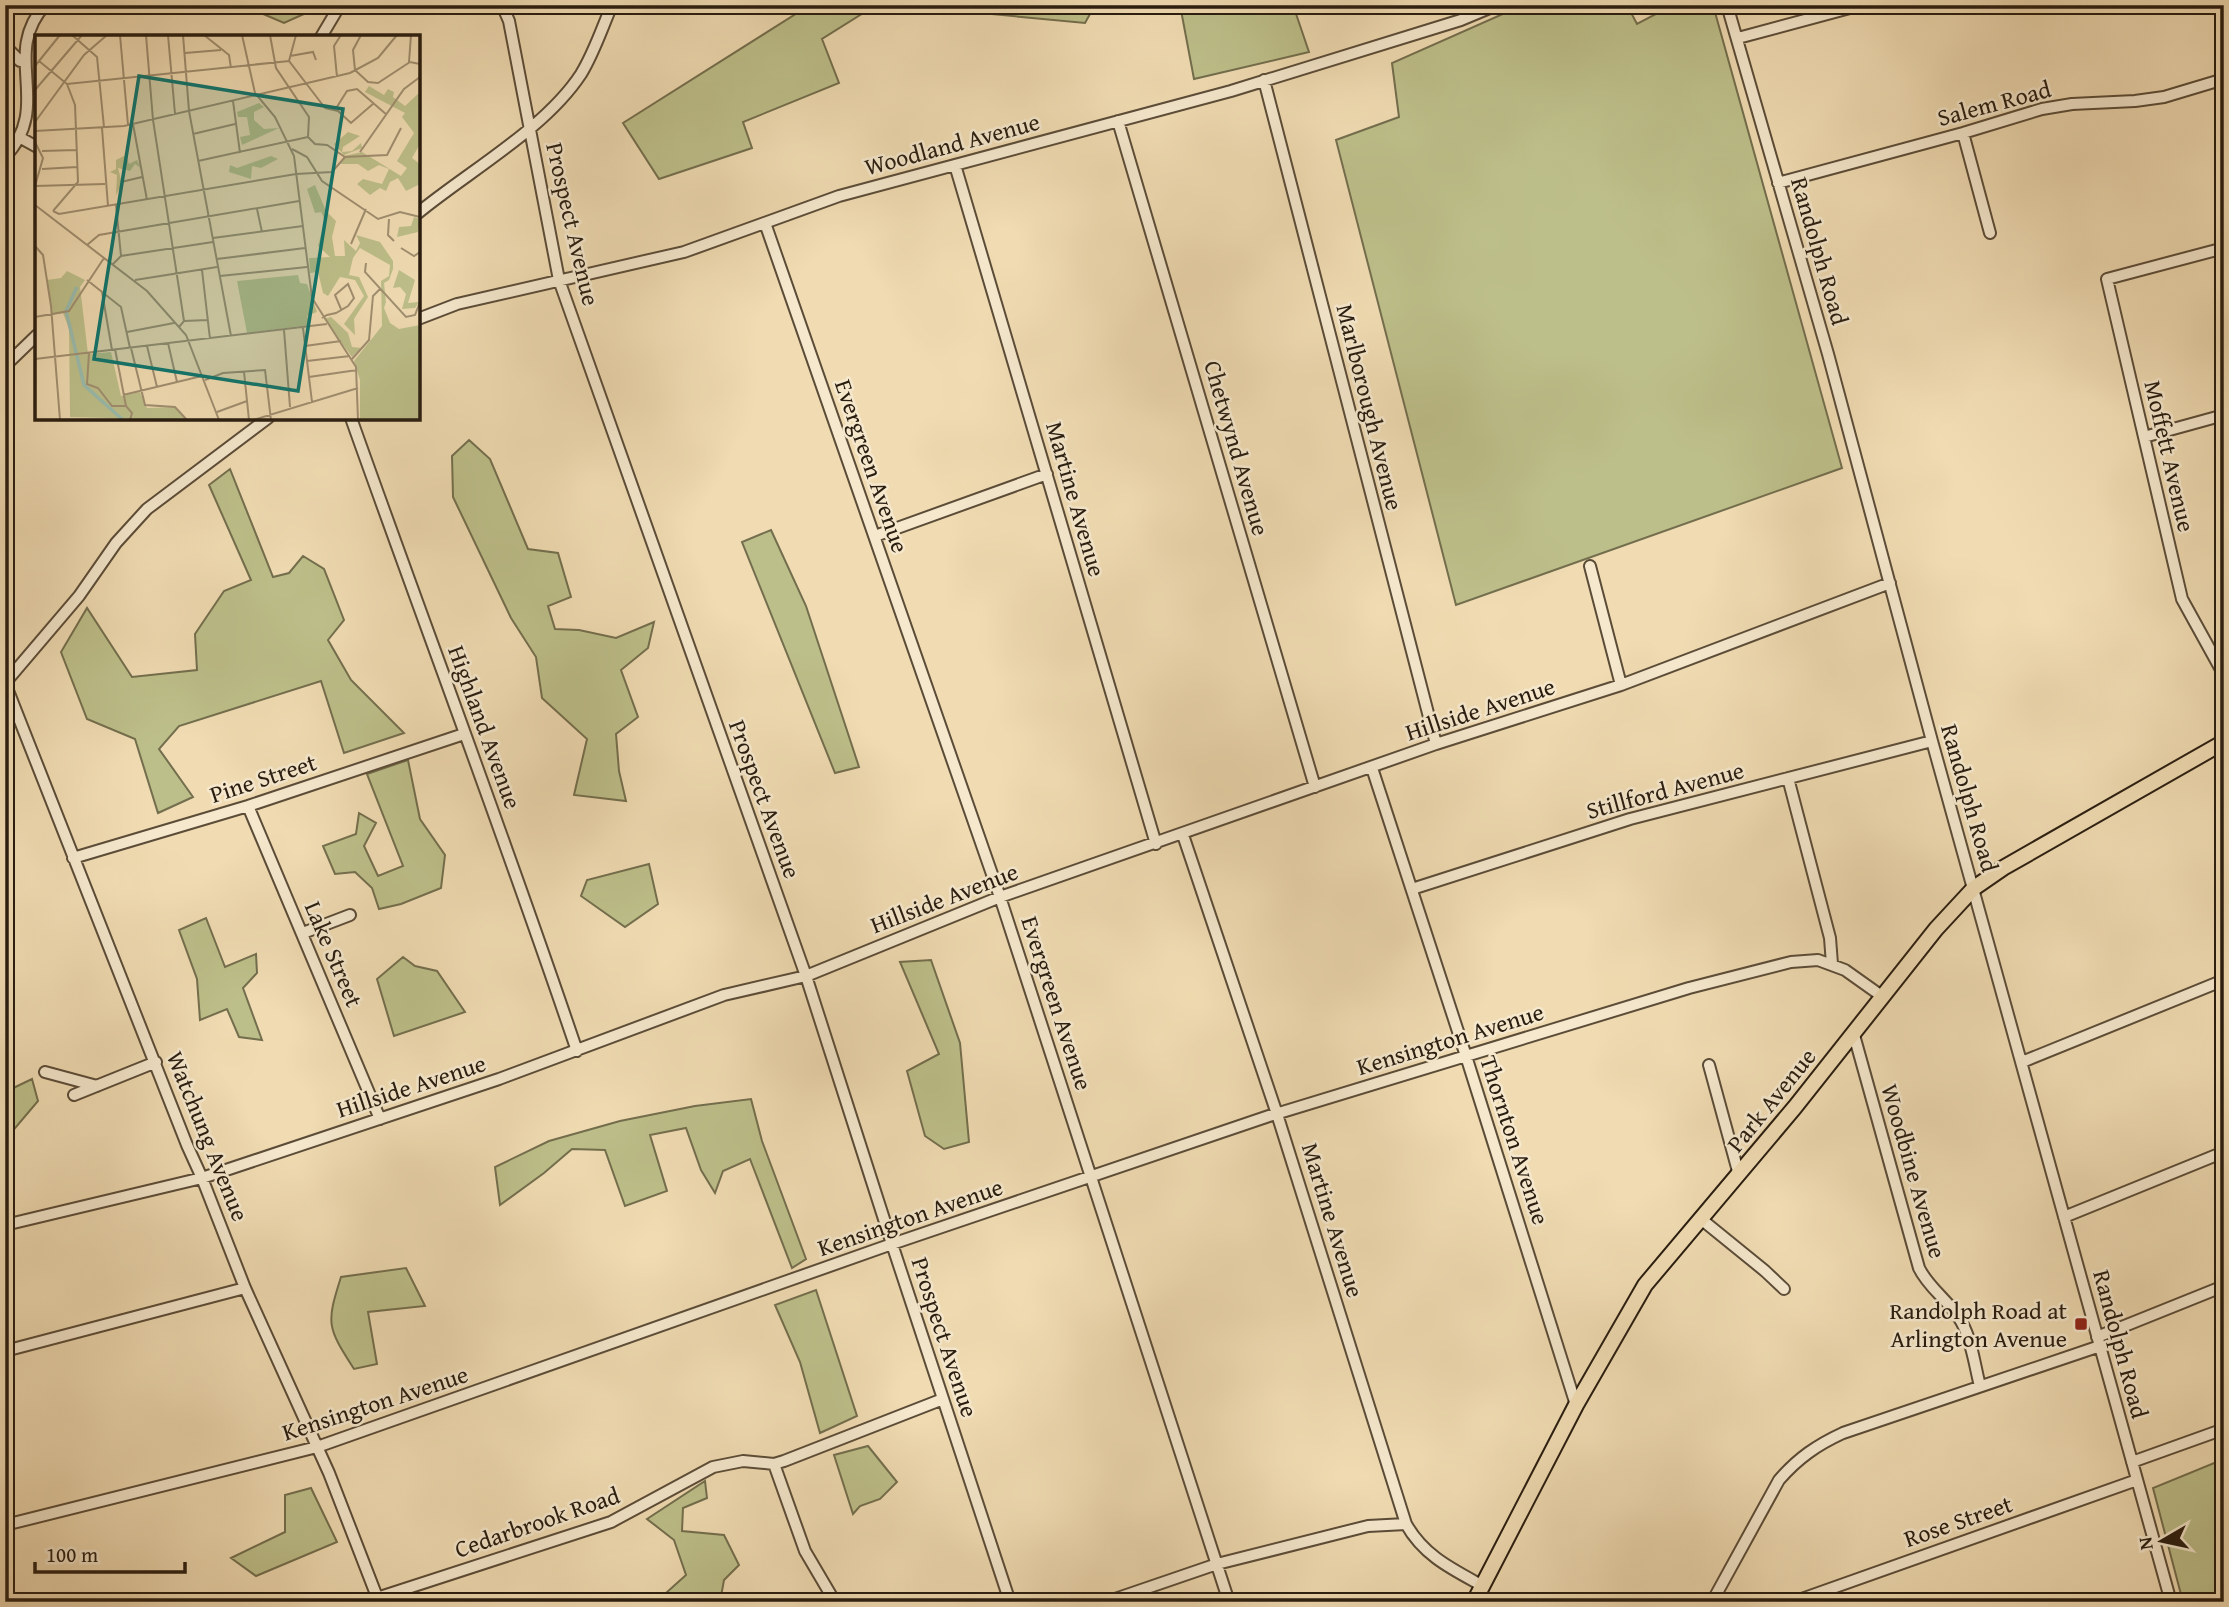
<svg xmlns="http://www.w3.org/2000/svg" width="2229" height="1607" font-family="'Gentium Book Plus',serif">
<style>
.green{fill:#bdbf8a;stroke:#736e4d;stroke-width:2}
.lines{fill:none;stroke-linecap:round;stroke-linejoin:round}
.minor-casing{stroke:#5b4c38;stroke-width:14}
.major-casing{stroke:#291d10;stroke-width:18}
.minor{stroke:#f5e8cd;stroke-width:10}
.major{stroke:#f0dbb2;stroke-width:14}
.poi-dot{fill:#8f2418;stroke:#f5e8cd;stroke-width:2.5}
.labels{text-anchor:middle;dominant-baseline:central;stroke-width:5;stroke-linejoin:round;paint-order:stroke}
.street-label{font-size:24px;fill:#291d10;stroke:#f5e8cd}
.poi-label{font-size:24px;fill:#291d10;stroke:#f5e8cd;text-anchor:end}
.inset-river{fill:none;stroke:#9abbac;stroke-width:3.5}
.inset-road{fill:none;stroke:#a08f71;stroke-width:2}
.view{fill:#0f766e;fill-opacity:0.15;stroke:#0f766e;stroke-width:3.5}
.inset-edge{fill:none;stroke:#291d10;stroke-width:3.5}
</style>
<rect width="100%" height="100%" fill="#f0dbb2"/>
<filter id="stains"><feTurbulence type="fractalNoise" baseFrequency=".00286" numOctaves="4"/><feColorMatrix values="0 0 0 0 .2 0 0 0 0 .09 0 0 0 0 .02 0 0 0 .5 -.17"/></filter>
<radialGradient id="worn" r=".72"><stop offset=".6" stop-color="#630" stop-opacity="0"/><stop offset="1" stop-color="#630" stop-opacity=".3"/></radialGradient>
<!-- green -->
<path class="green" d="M242,5H324L284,23Z
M810,5H876L822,39L839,83L743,122L752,148L659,179L623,123Z
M897,5H1095L1085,23Z
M1180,5H1293L1309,52L1194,79Z
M1523,5H1627L1637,24L1673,5H1713L1842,468L1456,605L1336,140L1399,117L1392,63Z
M469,440L490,459L528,549L558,553L571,597L548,606L555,629L579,630L616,638L654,622L648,648L621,670L638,717L616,734L619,771L626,801L574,795L587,739L542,698L536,657L511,618L453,497L452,456Z
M230,469L273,577L289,573L303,556L324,569L344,620L328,640L351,680L404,733L344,753L321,681L179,726L159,749L193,797L158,813L135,739L87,719L61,652L87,608L132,677L197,670L195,634L224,591L251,580L209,485Z
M771,530L806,606L859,767L835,773L742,542Z
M408,760L420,819L445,855L441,888L401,904L379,909L372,888L355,872L335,874L323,846L356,834L359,813L376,823L364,846L378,876L403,866L367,774Z
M649,864L658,904L625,927L581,896L587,880Z
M206,918L225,967L256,954L257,973L243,988L262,1040L239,1037L227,1009L200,1020L197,979L179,930Z
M403,957L415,966L437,971L465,1012L394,1036L377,979Z
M931,960L960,1043L969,1142L944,1149L925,1136L907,1071L939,1054L900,962Z
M32,1079L38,1101L11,1133L5,1129V1092Z
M751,1099L762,1141L806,1259L792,1268L750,1159L723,1171L715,1193L701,1170L686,1128L650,1135L667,1191L625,1206L605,1150L572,1149L544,1173L500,1205L495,1167L549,1141L620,1121L695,1106Z
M406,1268L425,1306L368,1312L377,1364L354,1369C327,1327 326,1324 341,1277Z
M816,1290L857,1416L820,1433L800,1362L775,1305Z
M868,1446L897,1482L880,1499L860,1506L853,1514L834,1455Z
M2224,1459V1602H2183L2153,1488Z
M705,1481L707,1498L683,1508L682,1531L724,1535L739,1565L724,1580L720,1602H656L686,1575L674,1540L647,1519Z
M311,1488L337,1542L256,1576L231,1558L285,1532V1495Z"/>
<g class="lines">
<defs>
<path id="minor" d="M502,5L509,21L559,280L806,976L892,1244L1010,1602
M1727,5L1828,354L1932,741L2171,1602
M321,37L340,5
M1738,38L1861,5
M5,46L20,61
M1264,80L1436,744
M1118,121L1315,787
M1963,133L1990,233
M19,137L37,147
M5,157C54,105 0,55 45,5
M955,165L1156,844
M1778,183L1963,133L2042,109L2072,104L2135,101L2164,97L2224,79
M418,213C469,171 545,129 581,74C594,53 602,28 612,5
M765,223L1000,897L1229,1602
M2224,248L2107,279L2182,599L2224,675
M418,319L457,304L684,252L839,196L1231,91L1461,20L1497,5
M5,366L37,335
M268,418L147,509L116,543L79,596L5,683L187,1145L202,1178L245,1288L329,1473L379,1602
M351,418C426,629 505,838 577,1051
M2144,437L2224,415
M875,536L1047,474
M1590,566L1621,685
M1372,768L1466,1056L1576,1405
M1788,778L1830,938L1832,964
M248,806L380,1119
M1183,835L1277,1114L1406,1524C1424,1556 1452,1569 1483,1586
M73,858L248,806L464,734
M1412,889L1630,819L1932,741
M303,933L350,915
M1854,1035L1919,1268C1929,1289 1951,1302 1962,1323C1972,1341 1975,1367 1980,1386
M2022,1062L2224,980
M1709,1065L1739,1175
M45,1072L97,1086
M74,1095L156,1062
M2064,1217L2224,1152
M1701,1219L1765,1271L1784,1289
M5,1225L202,1178L499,1079L724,995L806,976L1000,897L1436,744L1621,685L1890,583
M2097,1337L2224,1286
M5,1351L245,1288
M2132,1462L2224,1429
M774,1464L805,1551L835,1602
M5,1525L317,1447L892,1244L1269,1116L1689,988L1791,962L1818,960L1845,970L1883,997
M5,1592L8,1602
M377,1598L611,1522L713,1467L743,1461L774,1464L784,1461L943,1399
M1106,1602L1217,1564L1368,1526L1406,1524
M1712,1602L1779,1480C1798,1458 1817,1445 1843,1433L2100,1346
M1793,1602L2137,1480"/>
<path id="major" d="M1474,1602L1576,1405L1645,1285L1795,1107L1936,929L1974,888L2003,868L2224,742"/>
</defs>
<!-- minor casing -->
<use href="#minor" class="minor-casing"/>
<!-- major casing -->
<use href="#major" class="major-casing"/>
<!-- minor -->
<use href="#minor" class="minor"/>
<!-- major -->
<use href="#major" class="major"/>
</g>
<!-- markers -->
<rect class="poi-dot" x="2074" y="1317" width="14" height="14" rx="3.5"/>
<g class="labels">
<!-- street labels -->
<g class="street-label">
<text transform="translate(1994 103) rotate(-15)">Salem Road</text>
<text transform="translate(952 144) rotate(-15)">Woodland Avenue</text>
<text transform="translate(573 224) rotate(77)">Prospect Avenue</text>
<text transform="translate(1820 251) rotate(74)">Randolph Road</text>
<text transform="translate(1370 407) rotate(76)">Marlborough Avenue</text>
<text transform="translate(1237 448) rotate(74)">Chetwynd Avenue</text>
<text transform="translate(2170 456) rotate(77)">Moffett Avenue</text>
<text transform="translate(872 466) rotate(71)">Evergreen Avenue</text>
<text transform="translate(1076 499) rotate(74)">Martine Avenue</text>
<text transform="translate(1480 709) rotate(-18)">Hillside Avenue</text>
<text transform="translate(485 727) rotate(70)">Highland Avenue</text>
<text transform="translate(263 778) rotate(-18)">Pine Street</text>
<text transform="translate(1665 790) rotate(-15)">Stillford Avenue</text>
<text transform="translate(1970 798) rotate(74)">Randolph Road</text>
<text transform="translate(765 799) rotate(70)">Prospect Avenue</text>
<text transform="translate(944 898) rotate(-21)">Hillside Avenue</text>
<text transform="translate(334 954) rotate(67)">Lake Street</text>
<text transform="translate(1057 1003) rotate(72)">Evergreen Avenue</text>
<text transform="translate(1450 1039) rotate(-17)">Kensington Avenue</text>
<text transform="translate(411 1086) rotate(-18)">Hillside Avenue</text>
<text transform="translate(1771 1100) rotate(-51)">Park Avenue</text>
<text transform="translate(208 1136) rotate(68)">Watchung Avenue</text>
<text transform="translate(1515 1140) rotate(72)">Thornton Avenue</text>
<text transform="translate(1914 1171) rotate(74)">Woodbine Avenue</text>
<text transform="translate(910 1217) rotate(-19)">Kensington Avenue</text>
<text transform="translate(1333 1220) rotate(73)">Martine Avenue</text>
<text transform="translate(945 1337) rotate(72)">Prospect Avenue</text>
<text transform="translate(2121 1344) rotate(75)">Randolph Road</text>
<text transform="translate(375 1403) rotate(-18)">Kensington Avenue</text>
<text transform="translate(1958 1521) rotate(-19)">Rose Street</text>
<text transform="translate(537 1522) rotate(-19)">Cedarbrook Road</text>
</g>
<!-- poi labels -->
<g class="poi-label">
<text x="2067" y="1310">Randolph Road at<tspan x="2067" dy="28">Arlington Avenue</tspan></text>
</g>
</g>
<!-- overview -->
<g transform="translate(35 35)">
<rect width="385" height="385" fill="#f0dbb2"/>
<path d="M334,51L349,60L353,54L359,57L358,62L370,71L385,57V109L377,123L385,129V149L371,156L363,143L355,147L351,156L345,153L335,160L322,149L328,144L347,149L354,134L344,130L333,136L323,129H305L309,121L327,117L366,141L372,133L362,126L379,98L367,82L370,78L330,57ZM224,68L229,72L219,77V85L229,94L244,93L207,110L205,102L215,100L212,82H203L202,77ZM313,97L325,101L308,112L307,117L317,116L326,108L327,113L309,120L299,109ZM91,120L94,129L102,125L106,133L100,129L95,136L83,133L87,149L81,160L82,140L75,137L81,134V125ZM236,121L243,124L226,133L217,131L216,144L194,137L195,130L202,133ZM280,150L291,176L301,186L297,202L300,221H310L309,205L321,216L325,208L321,200L345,207L358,226V234L354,245L349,248L351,267L349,273L355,288L364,294L385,290V385H325V345L319,326L347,291L346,246L354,241L355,230L325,213L318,223L314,240L324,242L333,262L319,284L320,300L309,289L329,261L320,245L305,242L293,261L288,258L283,237L275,238L274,223L295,222L283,211L290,185L286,177L280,178L272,154ZM379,182L385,184L383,197L362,202L364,192L376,191ZM364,235L380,245L373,268L384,267L380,273L367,274L371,259L365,252L358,253ZM32,236L50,245L45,252L53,319L76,317L86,361L105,357L112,373L140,372L151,385L35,382L34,293L28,278L17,280L12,245L26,243ZM263,240L265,248L272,249L282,277L272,281L275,290L212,298L202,246ZM296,282L313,298L317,312L326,313L317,322L289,284Z" fill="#bdbf8a"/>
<path class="inset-river" d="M42,252L31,276L49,350L88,385"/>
<path class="inset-road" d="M37,0L62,22L69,92M85,0L93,90M111,0L118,85L149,286M133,0L140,79M148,0L154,76L196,301M169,0L194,20L196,33M207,0L220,58L240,82L259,121L277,263L321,332L323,385M235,0L241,33L274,82L273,102M326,0L318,15L320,35L333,47L343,48L375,27L385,29M150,18L186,15M255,21L278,17L281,25M4,26L32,49L40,70L43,147L18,176M254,26L261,0M374,27L376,0M0,31L25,0M302,42L299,11L306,0M32,49L254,26L290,73M0,55L47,0M198,66L205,118M290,73L303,76L316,88L339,68M300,75L312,56L322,54L352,80M0,87L49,20L72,0M98,89L112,165M67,93L73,171M0,96L89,91L315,38L343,23L362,0M158,99L200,89M273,102L280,109L292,110L310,122M0,107L8,123L0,151M257,114L272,122L287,146L343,184L365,177L385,182M7,116L41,115M325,117L369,54L385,42M163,126L273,102M7,134L42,132M86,147L107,142M0,151L70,149M0,170L112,256L151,300L184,385M81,170L86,221M222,174L227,197M18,176L24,179L261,139L297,137L310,122L352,120L366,93M354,184L353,200L359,206M178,203L268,191M316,209L331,174M52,210L64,200L264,166M0,211L8,220L16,271L25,385M366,213L379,221L385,217M182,224L270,213M331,228L330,237L371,282L380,280L385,267M77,230L86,221L178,207M167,235L175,304M185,241L272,232M52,245L86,272L95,313M100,245L182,232M67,257L77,315M0,282L34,276L69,223M287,283L292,280L301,278L313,271L319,263L313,249L300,260L306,274M144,292L149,286L173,285M268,293L277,367M249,295L255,372M92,297L139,288M0,305V358M133,308L142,347M112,311L122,352M270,311L306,306M96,313L110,370L140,372L152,385M80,314L91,371L97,378L95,385M54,318L52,349L63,353L77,371H91M0,324L292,289M317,324L334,305L338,261L345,254M272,326L315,321M209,337L214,385M274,342L322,335M170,345L188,338L230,335L236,385M88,360L167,341M182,377L212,366M218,385L323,353"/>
<path class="view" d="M104,41L308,74L263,356L59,324Z"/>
<rect width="385" height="385" class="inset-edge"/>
</g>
<!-- margin -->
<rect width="2229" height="1607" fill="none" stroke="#f0dbb2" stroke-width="28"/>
<rect x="7" y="7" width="2215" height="1593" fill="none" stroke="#291d10" stroke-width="3.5"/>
<rect x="14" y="14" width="2201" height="1579" fill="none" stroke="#291d10" stroke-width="2"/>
<!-- north arrow -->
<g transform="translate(2162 1541) rotate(261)" stroke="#f5e8cd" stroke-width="5" paint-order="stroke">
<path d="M0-5L12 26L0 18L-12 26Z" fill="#291d10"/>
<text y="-10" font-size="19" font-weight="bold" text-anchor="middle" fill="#291d10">N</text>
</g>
<!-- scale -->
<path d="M35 1562v10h150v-10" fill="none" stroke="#291d10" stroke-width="3.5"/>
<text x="46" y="1562" font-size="21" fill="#291d10" stroke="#f5e8cd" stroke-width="5" paint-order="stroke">100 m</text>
<rect width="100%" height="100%" filter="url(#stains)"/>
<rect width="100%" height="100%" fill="url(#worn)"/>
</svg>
